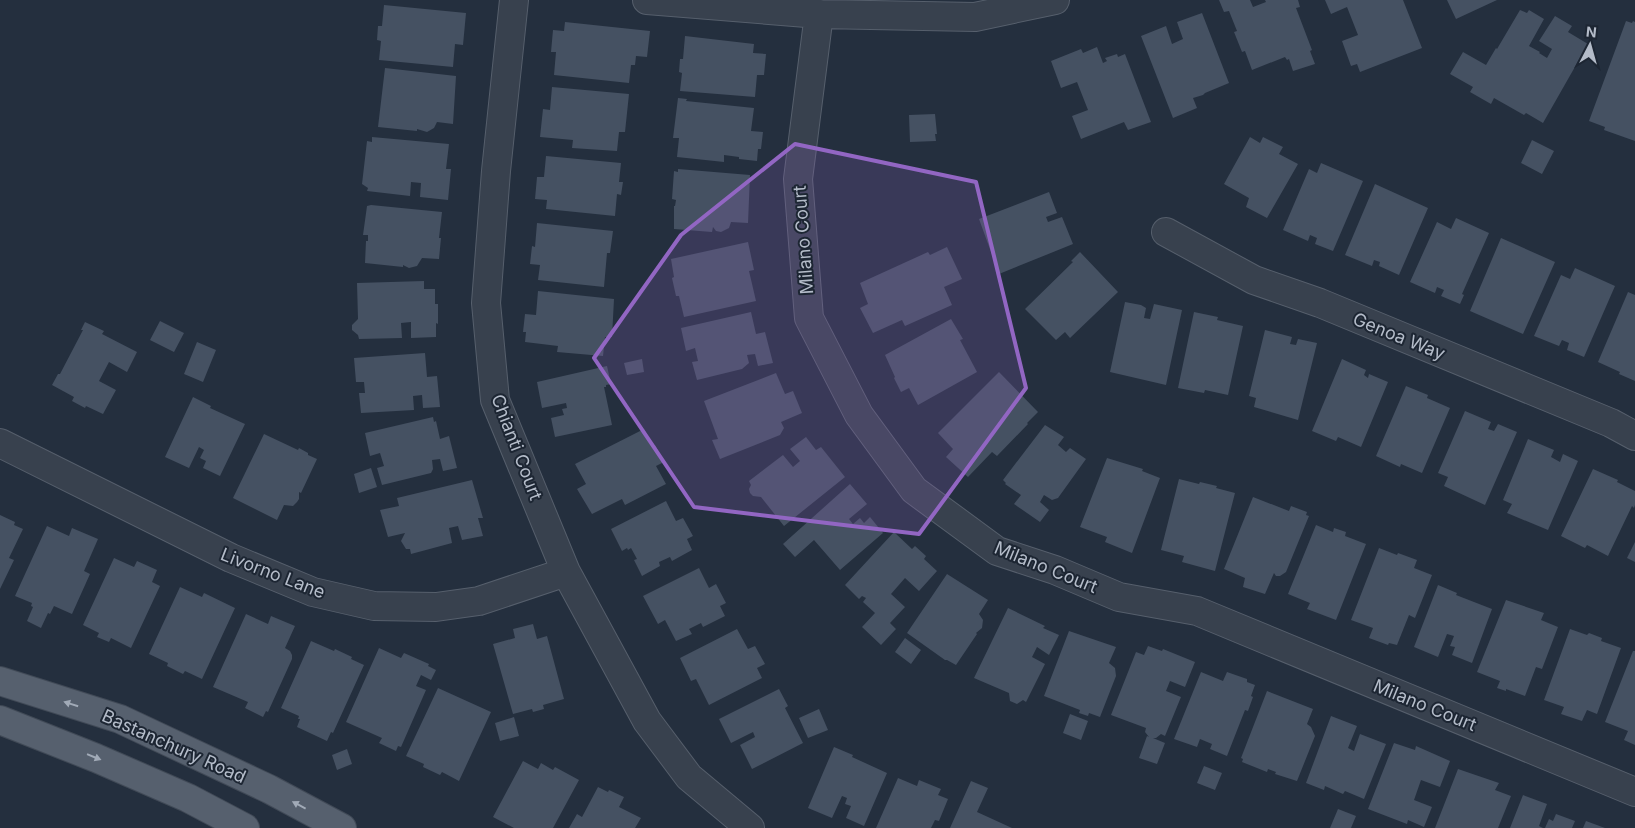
<svg xmlns="http://www.w3.org/2000/svg" width="1635" height="828" font-family="Inter,sans-serif">
<style>
.building{fill:#455162}
.lines{fill:none;stroke-linecap:round;stroke-linejoin:round}
.minor-casing{stroke:#565f6c;stroke-width:30}
.major-casing{stroke:#414a57;stroke-width:30}
.minor{stroke:#38414e;stroke-width:28}
.major{stroke:#56606e;stroke-width:28}
.oneway{fill:#a1aab7}
.marked{fill:#9266c3;fill-opacity:0.2;stroke:#9266c3;stroke-width:4;stroke-linejoin:round}
.labels{text-anchor:middle;dominant-baseline:central;stroke-width:4;stroke-linejoin:round;paint-order:stroke}
.street-label{font-size:18px;fill:#b4bcc9;stroke:#1d2633}
</style>
<rect width="100%" height="100%" fill="#242f3e"/>
<!-- building -->
<path class="building" d="M1219,0H1250L1253,7L1266,2L1265,0H1298L1300,7L1296,8L1312,50L1310,51L1315,64L1293,71L1289,59L1287,60L1285,57L1252,70L1245,51L1242,52L1234,32L1237,31L1229,11L1224,12Z
M1325,0H1403L1422,48L1360,72L1357,64L1351,66L1342,41L1358,35L1347,7L1331,14Z
M1447,0H1497L1456,19Z
M384,5L466,13L463,45L455,44L453,67L379,60L381,41L377,40L378,26H382Z
M1520,10L1527,13L1529,10L1544,19L1529,46L1540,52L1539,53L1547,58L1552,49L1539,41L1555,16L1572,26L1568,32L1588,44L1543,123L1526,113L1524,115L1494,98L1491,104L1470,92L1473,87L1450,74L1463,52L1486,65L1496,48L1497,49Z
M1202,13L1229,83L1205,93L1203,95L1193,98L1197,108L1173,118L1141,36L1166,26L1172,44L1183,39L1177,22Z
M1626,21L1632,23L1633,21L1635,22V141L1604,130L1605,127L1589,121Z
M565,22L650,31L647,57L636,56L635,65H631L629,83L554,75L556,52H551L553,30L564,31Z
M685,36L754,44L753,53L766,54L764,75H757L755,97L680,91L682,73L679,72L680,59H683Z
M1097,47L1103,63L1107,61L1105,58L1117,54L1118,57L1125,54L1151,122L1128,130L1124,122L1081,139L1072,116L1088,110L1077,82L1061,88L1051,61L1081,49L1083,53Z
M385,68L456,76L453,124L437,122L434,128L427,132L417,129V131L378,127Z
M552,87L629,94L625,132H619L617,151L572,148L573,140L540,137L543,109L550,110Z
M678,98L687,99L686,101L754,108L751,131L763,132L761,149H758L757,161L739,159V157L724,155V162L677,157L679,138H673Z
M935,114L937,134H935L936,141L910,142L909,115Z
M372,137L449,144L446,169H451L448,200L420,197L421,183L411,182L410,196L367,191L368,188L362,184L367,141L372,142Z
M1250,137L1260,143L1263,137L1283,147L1279,154L1298,164L1267,218L1246,207L1249,198L1224,184Z
M1532,140L1554,151L1542,174L1521,163Z
M546,156L621,163L619,182H623L621,195L617,194L615,216L546,209L547,200L535,199L537,177H544Z
M1321,163L1363,181L1333,251L1315,244L1317,238L1310,235L1308,241L1283,230L1309,169L1317,173Z
M678,169L750,175L748,223L731,222L729,228L721,232L716,231L713,227L712,232L674,229V206H675L676,200L672,199L674,171L678,172Z
M1375,184L1428,208L1399,275L1379,266L1380,262L1374,260L1372,266L1345,255Z
M1049,192L1057,213L1046,217L1048,222L1062,217L1073,244L999,274L979,219Z
M371,205L442,212L439,238H441L439,259L422,258L417,266L409,268L403,265V267L365,263L366,241H368V235H363L367,206Z
M1456,218L1489,233L1462,294L1464,295L1460,304L1441,296L1444,290L1437,287L1435,293L1410,282L1437,222L1451,229Z
M537,223L613,231L610,253H607L604,287L538,280L540,265L530,264L532,246L535,247Z
M1501,238L1555,262L1523,334L1470,311Z
M748,242L754,270L749,271L756,301L684,317L679,296H676L672,278L674,277L671,259Z
M947,247L962,279L944,287L952,305L905,326L902,320L873,333L860,308L868,304L860,283L928,252L930,255Z
M1080,252L1118,292L1070,338L1065,332L1056,340L1025,309L1073,262L1071,261Z
M1575,268L1615,286L1584,357L1567,350L1569,343L1562,340L1559,346L1534,336L1561,275L1570,279Z
M424,281V289H435V304H438V324L436,323V337L411,338V322L401,323L402,338L359,339L358,335L352,330V325L358,319L357,283Z
M538,291L614,299L612,337H605L603,356L557,352L558,346L525,342L526,332H523L525,314L536,315Z
M1628,292L1635,295V381L1619,374L1620,372L1598,362Z
M1125,302L1141,305L1146,308L1144,318L1150,319L1154,304L1182,310L1166,385L1110,372Z
M751,312L756,334L765,332L773,363L758,366L755,354L747,355L749,363L742,369L697,380L692,362L698,361L695,348L686,351L681,328Z
M1194,312L1218,317L1217,320L1243,326L1228,395L1205,390L1204,393L1178,388Z
M951,319L963,339L960,340L977,372L918,405L909,388L901,392L894,378L895,377L885,355Z
M160,321L184,333L174,352L150,340Z
M85,322L104,331L102,334L137,352L127,372L109,362L99,381L116,390L103,414L86,406L85,408L72,401L74,397L52,385L58,374H60L83,330H81Z
M1265,330L1292,337L1290,344L1296,345L1298,339L1317,343L1298,420L1254,407L1256,398L1249,396Z
M197,342L216,350L203,382L184,374Z
M425,353L427,377L437,376L440,407L423,408L422,395L413,396L414,410L361,413L359,393H365L364,382H356L354,358Z
M642,359L644,372L627,375L624,363Z
M1342,359L1366,370L1364,375L1368,378L1369,374L1388,382L1361,447L1338,437L1336,441L1312,431Z
M607,366L611,384L606,385V387H604L612,425L555,437L551,418L564,415L562,409L567,408L566,403L542,408L537,382Z
M999,372L1038,412L1027,423L1028,424L997,456L992,452L968,477L946,457L953,449L938,433Z
M776,373L785,394L793,391L802,413L781,422L784,428L780,435L720,459L712,440L718,439L704,401Z
M1406,386L1428,395L1427,398L1450,408L1422,473L1401,464L1400,467L1376,456Z
M193,397L211,406L210,408L245,424L220,476L203,468L206,461L200,458L204,450L199,447L189,468L165,457Z
M1465,411L1491,422L1488,429L1494,431L1498,424L1517,432L1485,505L1444,486L1448,477L1438,473Z
M433,417L434,422L436,421L440,439L449,436L457,468L443,471L440,459L432,460L433,469L431,473L382,485L377,468L384,466L380,453L370,456L365,433Z
M1045,425L1064,437L1058,445L1066,452L1070,448L1086,459L1058,498L1052,500L1044,495L1040,502L1049,510L1040,522L1014,504L1021,495L1005,484L1006,483L1003,480Z
M644,429L653,447L655,445L664,462L656,466L666,484L625,505L622,499L592,514L577,489L586,484L575,464Z
M264,434L298,450L299,448L308,453V455L317,459L301,493L299,492V499L297,502L293,506L284,505L277,520L233,498Z
M806,437L816,450L821,447L845,477L784,526L761,497L753,496L750,493L749,489L751,485L749,481L783,455L793,467L800,461L790,449Z
M1528,439L1554,450L1551,457L1560,462L1563,454L1578,461L1548,530L1507,513L1512,504L1503,500Z
M1107,458L1143,469L1142,471L1160,478L1132,553L1105,542L1107,537L1080,527Z
M371,468L377,487L359,493L354,474Z
M1593,469L1618,480L1617,482L1635,491V505L1634,508L1632,506L1608,556L1587,545L1585,548L1561,536Z
M1179,479L1199,484L1200,482L1217,486L1216,488L1235,493L1215,571L1182,562L1184,556L1161,550Z
M472,480L483,518H478L483,536L462,540L458,526L449,528L452,543L411,554L410,549H406L401,541L405,533L388,537L380,510L399,506L397,498Z
M850,484L867,504L849,519L853,524L860,518L864,523L870,517L883,533L840,570L814,540L795,557L783,544Z
M1253,497L1289,511L1291,506L1307,512L1306,515L1309,516L1286,572L1280,576H1276L1274,573L1265,594L1243,587L1245,578L1224,569Z
M666,501L676,521L683,518L693,536L687,539L692,550L672,561L670,557L659,562L660,566L642,576L634,560L637,559L631,548L628,550L627,548L622,551L611,529Z
M0,515L15,522L14,525L23,529L9,558L14,560L0,589Z
M1316,525L1333,532L1334,528L1346,532L1345,536L1366,544L1336,620L1307,609L1310,603L1288,594Z
M47,526L69,536L72,528L98,539L84,571L90,574L72,614L54,606L50,614L48,613L41,628L27,621L33,607L31,606L32,603L15,596Z
M894,532L912,549L915,546L926,556L924,559L937,571L919,591L905,578L891,594L905,607L890,623L896,629L881,645L862,627L875,613L863,602L866,598L862,596L859,599L845,585Z
M1635,542V562L1627,558Z
M1379,548L1397,555L1398,553L1417,560L1414,568L1432,575L1415,618L1409,615L1397,645L1389,643L1388,645L1369,638L1373,628L1351,620Z
M114,558L134,567L137,561L157,570L152,582L160,586L131,648L111,638L109,642L97,637L99,633L83,625Z
M699,568L709,588L716,584L726,603L720,606L725,616L703,627L701,623L689,629L692,634L676,641L665,620L658,624L643,596Z
M947,574L988,600L979,614L983,620L982,628L976,633L977,634L956,665L947,660H945L907,633Z
M1438,585L1457,593L1456,595L1492,609L1472,663L1452,655L1455,647L1450,646L1454,636L1447,634L1438,657L1414,647Z
M180,587L202,597L204,593L235,608L202,679L185,671L183,674L167,666L168,663L149,654Z
M1506,600L1544,613L1541,620L1558,627L1542,669L1536,667L1525,696L1506,689V691L1497,688L1500,681L1477,672Z
M1008,608L1045,626L1043,628L1059,635L1049,655L1037,647L1032,657L1045,664L1026,702L1023,700L1017,704L1010,701L1009,693L974,678Z
M246,614L268,624L271,616L295,626L285,648L290,651L292,655V659L268,712L266,711L263,717L245,708L248,702L213,687Z
M533,624L537,639L547,636L564,699L543,705L544,709L533,712L532,709L513,714L493,644L515,638L513,629Z
M737,629L748,649L755,646L765,664L757,668L762,678L709,705L696,679L691,681L680,658Z
M1570,629L1587,635L1589,633L1602,638L1601,641L1621,648L1597,714L1587,710L1582,721L1561,714L1564,707L1544,700Z
M1069,631L1116,647L1109,663L1115,668L1116,676L1100,717L1089,713L1088,716L1079,713L1080,710L1044,696Z
M905,638L921,650L911,664L895,652Z
M311,641L334,651L335,649L352,657L351,659L364,665L333,733L331,732L327,741L297,727L300,719H298L299,716L281,708Z
M1148,646L1162,651L1163,649L1195,662L1185,687L1170,681L1166,691L1181,697L1165,736L1161,734L1156,738H1153L1165,743L1157,764L1139,758L1147,736L1149,737L1145,732L1146,728L1111,715L1136,652L1144,655Z
M379,648L401,658L404,653L429,664L428,666L436,670L431,680L421,675L416,686L426,690L401,747L398,746L396,751L379,743L382,738L346,722Z
M1633,651H1635V745L1624,740L1628,731L1605,722Z
M1201,672L1223,681L1227,672L1247,679V682L1255,685L1251,696L1253,697L1248,711L1245,710L1227,756L1210,749L1212,744L1200,739L1197,747L1174,739Z
M438,688L491,712L459,781L442,772L440,775L423,767L424,764L406,756Z
M779,689L788,706L785,708L803,743L752,769L740,745L755,737L753,732L731,743L719,719Z
M1267,691L1313,709L1307,724L1311,727L1315,736L1297,781L1275,774L1276,772L1268,769L1267,772L1242,762L1243,759L1241,758Z
M819,709L828,730L808,738L799,718Z
M1070,714L1088,721L1081,740L1063,733Z
M1331,716L1357,726L1348,748L1354,751L1360,734L1386,744L1364,799L1345,791L1343,794L1325,786L1324,790L1306,783Z
M514,717L519,736L500,741L495,723Z
M1394,743L1415,750L1416,746L1450,761L1440,787L1421,780L1414,800L1432,807L1424,827L1408,820L1407,824L1368,809Z
M834,747L853,755L852,757L887,773L864,826L846,818L851,806L845,804L847,798L842,796L832,818L808,808Z
M347,749L352,764L337,770L332,755Z
M523,761L538,769L541,763L553,770L555,767L579,780L553,828H514L493,817Z
M1204,766L1222,773L1215,790L1197,783Z
M1458,769L1499,783L1495,790L1511,796L1498,828H1435Z
M898,778L917,786L919,780L941,789L938,795L948,799L939,821L935,820L931,828H876Z
M971,781L988,788L977,812L1012,828H950Z
M598,787L608,792L609,790L624,797L619,807L641,818L635,828H569L577,814L582,817Z
M1523,795L1547,804L1539,826L1543,828H1510Z
M1338,809L1356,816L1351,828H1330Z
M1556,814L1575,821L1572,828H1545L1549,819L1553,821Z
M1586,821L1605,828H1583Z"/>
<g class="lines">
<defs>
<path id="minor" d="M514,0L496,171L486,303L495,400L566,572L647,721L689,777L750,828
M647,0L819,14L975,17L1055,0
M819,14L798,179L809,318L859,415L914,490L997,551L1055,570L1119,597L1197,611L1635,792
M1166,232L1254,280L1320,303L1611,423L1635,436
M0,443L231,558L313,592L374,606L436,607L479,601L566,572"/>
<path id="major" d="M0,681L120,719L269,789L342,828
M0,720L96,758L188,798L245,828"/>
</defs>
<!-- minor casing -->
<use href="#minor" class="minor-casing"/>
<!-- major casing -->
<use href="#major" class="major-casing"/>
<!-- minor -->
<use href="#minor" class="minor"/>
<!-- major -->
<use href="#major" class="major"/>
</g>
<!-- one-way arrows -->
<defs><path id="oneway-solid" d="M-6-.8H1V-3.2L6.5 0L1 3.2V.8H-6Z" transform="scale(1.25)"/></defs>
<g class="oneway">
<use href="#oneway-solid" transform="translate(71 704) rotate(-162)"/>
<use href="#oneway-solid" transform="translate(94 757) rotate(22)"/>
<use href="#oneway-solid" transform="translate(299 805) rotate(-152)"/>
</g>
<!-- marked area -->
<path class="marked" d="M795,144L976,182L1026,388L919,534L694,507L594,358L681,235Z"/>
<g class="labels">
<!-- street labels -->
<g class="street-label">
<text transform="translate(803 240) rotate(-94)">Milano Court</text>
<text transform="translate(1399 336) rotate(22)">Genoa Way</text>
<text transform="translate(517 447) rotate(69)">Chianti Court</text>
<text transform="translate(1046 567) rotate(22)">Milano Court</text>
<text transform="translate(273 573) rotate(21)">Livorno Lane</text>
<text transform="translate(1425 705) rotate(22)">Milano Court</text>
<text transform="translate(174 746) rotate(24)">Bastanchury Road</text>
</g>
</g>
<!-- north arrow -->
<g transform="translate(1590 45) rotate(6)" stroke="#1d2633" stroke-width="4" paint-order="stroke">
<path d="M0-4L9 19L0 12L-9 19Z" fill="#b4bcc9"/>
<text y="-8" font-size="14" font-weight="bold" text-anchor="middle" fill="#b4bcc9">N</text>
</g>
</svg>
